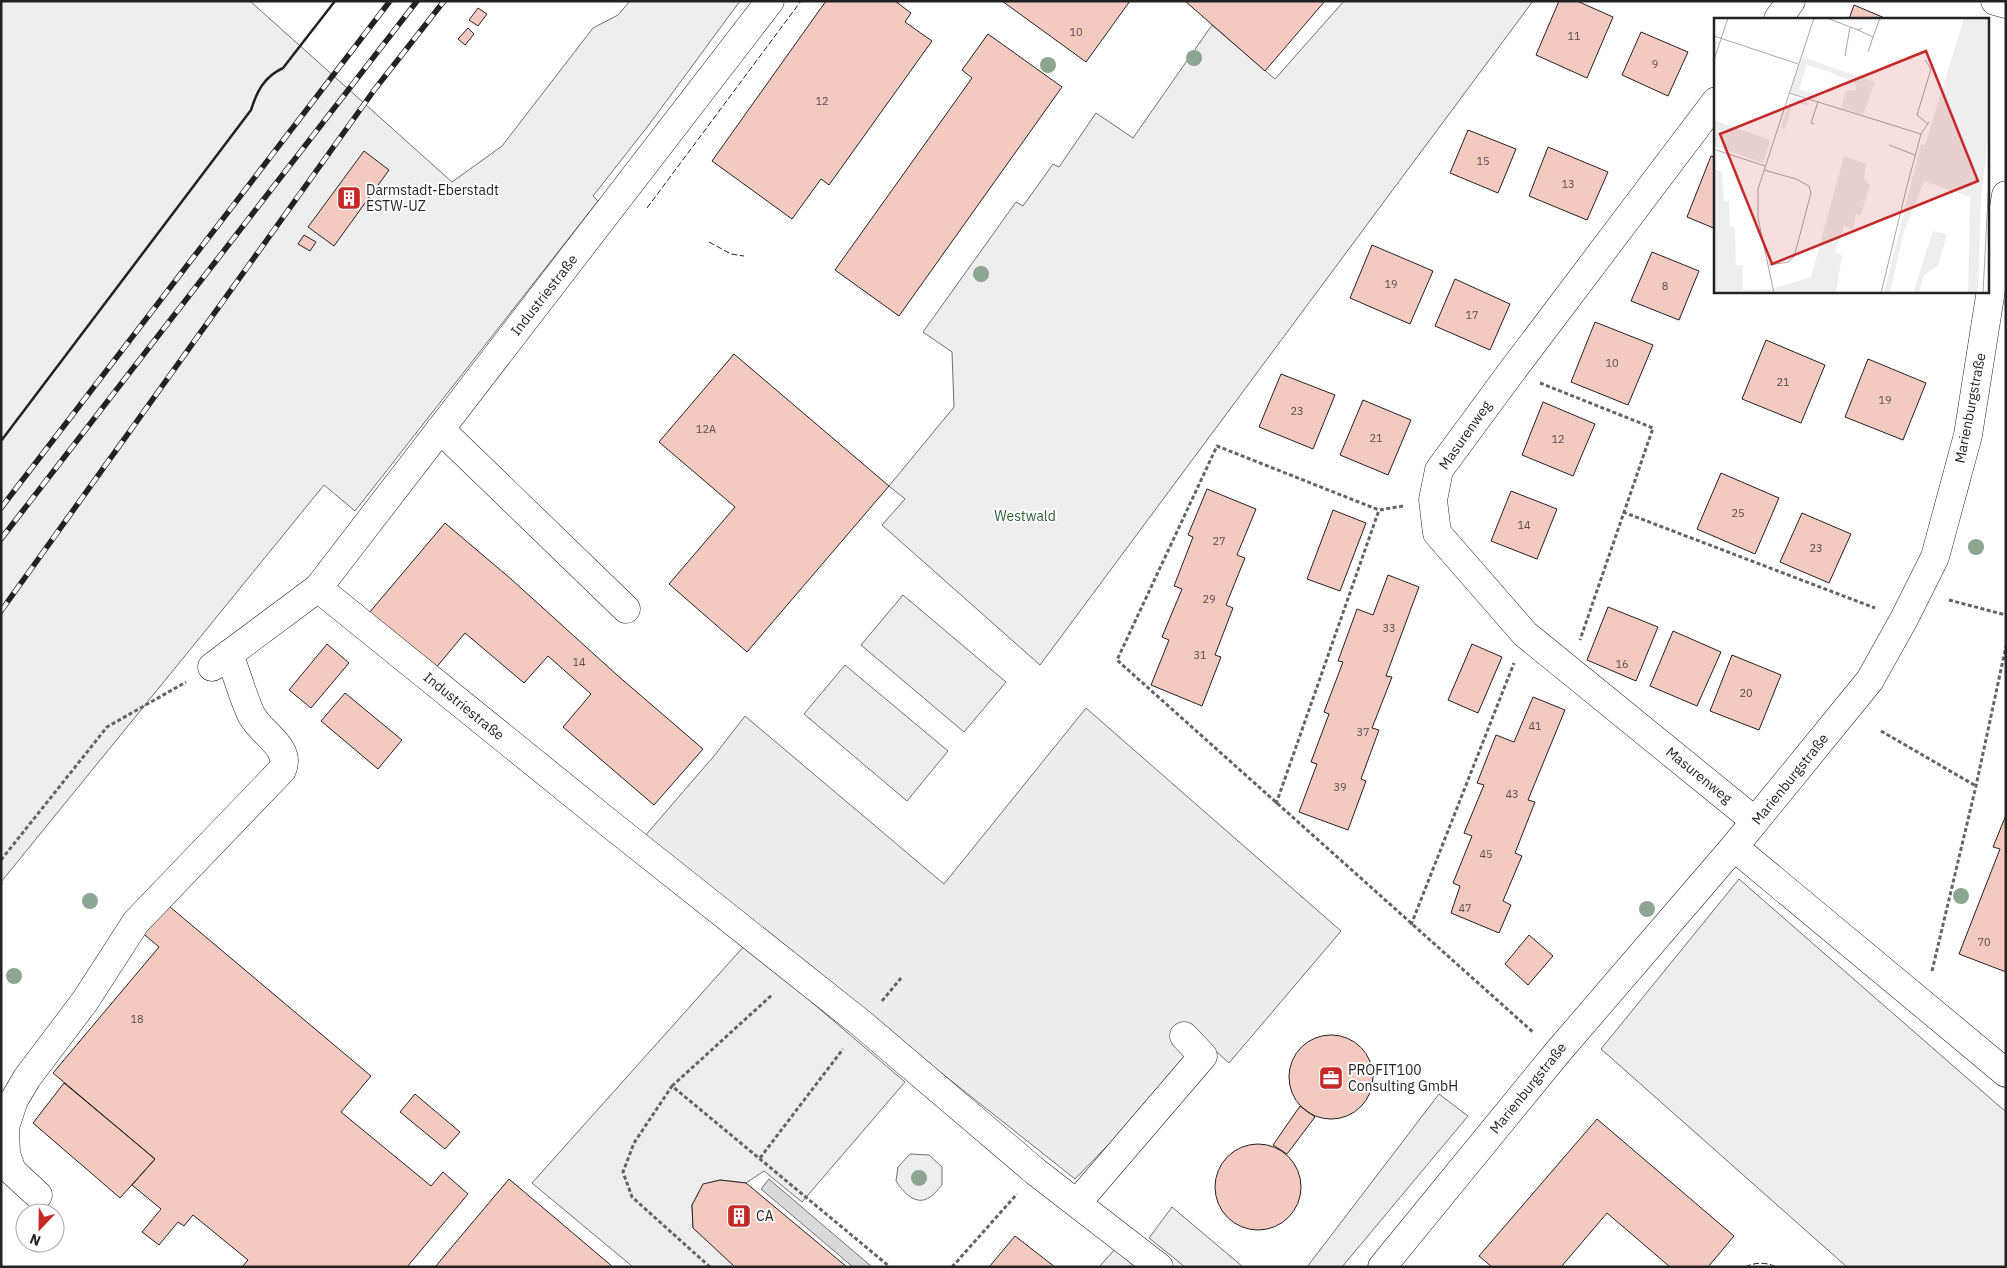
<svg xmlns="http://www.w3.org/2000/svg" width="2007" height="1268" font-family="'IBM Plex Sans',sans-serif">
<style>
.green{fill:#eee;stroke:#6f6f6f}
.parking{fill:#ededed;stroke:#6f6f6f}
.water{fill:#d9d9d9;stroke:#6f6f6f}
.building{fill:#f3c9c0;stroke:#222}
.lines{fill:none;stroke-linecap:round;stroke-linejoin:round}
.minor-casing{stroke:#222;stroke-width:29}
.path{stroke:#646464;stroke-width:3;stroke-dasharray:4 2.5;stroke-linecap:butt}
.minor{stroke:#fff;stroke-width:28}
.rail-casing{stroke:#222;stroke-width:5.5}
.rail{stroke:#fff;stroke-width:4;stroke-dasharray:11;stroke-linecap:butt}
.fence{stroke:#222;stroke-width:1;stroke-dasharray:6 2.5;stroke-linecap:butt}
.wall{stroke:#222;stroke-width:2.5}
.tree{fill:#8da692}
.labels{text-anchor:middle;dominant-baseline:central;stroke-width:4;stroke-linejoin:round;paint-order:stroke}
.number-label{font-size:11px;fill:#564c4a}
.poi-label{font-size:14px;fill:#222;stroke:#fff;text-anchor:start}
.street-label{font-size:14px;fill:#222;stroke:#fff}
.park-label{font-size:14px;fill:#2f5e38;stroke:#fff}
.inset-road{fill:none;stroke:#a7a7a7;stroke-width:1}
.view{fill:#c62828;fill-opacity:0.15;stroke:#c62828;stroke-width:2.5}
.inset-edge{fill:none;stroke:#222;stroke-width:2.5}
</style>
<rect width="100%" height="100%" fill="#fff"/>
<!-- green -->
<path class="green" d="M1,1H250L452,182L502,146L593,28L618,15L630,1H740L648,126L593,196L598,201L355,511L324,485L1,882Z
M1344,1H1533L1040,665L882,525L905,499L889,486L954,407L952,352L923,332L1016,202L1023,206L1053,164L1059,167L1096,113L1133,138L1212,25L1275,79Z
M903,595L1006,682L964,732L861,645Z
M845,665L948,751L907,801L804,714Z
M1739,879L2006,1112V1267H1847L1601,1049Z
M745,945L905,1082L802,1202L764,1171L746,1183L720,1180L703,1185L692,1205L693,1228L738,1267H633L532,1183Z
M1439,1094L1468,1116L1342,1267H1307Z
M910,1154L929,1155L942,1167V1185C938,1189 934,1195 930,1197C916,1207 903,1192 896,1181L898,1167Z
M1172,1207L1243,1267H1185L1149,1238Z
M1115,1249L1135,1267H1099Z"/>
<!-- parking -->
<path class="parking" d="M1086,708L1341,931L1229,1063L1207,1043L1075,1179L644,837L714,756L745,716L944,884Z"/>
<!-- water -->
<path class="water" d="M769,1179L872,1267H853L761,1189Z"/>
<!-- building -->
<path class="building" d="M826,1H895L911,13L905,22L932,41L829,185L821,179L792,219L712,161Z
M1002,1H1130L1086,62Z
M1185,1H1325L1265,71Z
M1559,1H1577L1613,17L1587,78L1536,55Z
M1854,5L1887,19H1849Z
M478,8L487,14L478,26L469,20Z
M468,28L474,34L465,45L458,39Z
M1641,32L1688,52L1668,96L1622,75Z
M988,34L1062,87L899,316L835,270L972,78L962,70Z
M1468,130L1516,149L1498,193L1450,173Z
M1548,147L1608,172L1587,220L1529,196Z
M364,151L389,170L334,246L308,227Z
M1711,156L1716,158V229L1687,217Z
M304,235L316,242L310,251L298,244Z
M1372,245L1433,271L1410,324L1350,298Z
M1652,252L1699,271L1679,320L1631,301Z
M1455,279L1510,304L1490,350L1435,326Z
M1595,322L1653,345L1628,405L1571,382Z
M1766,340L1825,365L1801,423L1742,399Z
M734,354L889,486L747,652L669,584L735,507L659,442Z
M1868,359L1926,383L1903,440L1845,417Z
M1281,374L1335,395L1313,449L1259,427Z
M1363,400L1411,420L1388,475L1340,455Z
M1543,402L1595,424L1573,476L1522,455Z
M1721,473L1779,498L1755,554L1697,529Z
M1207,489L1256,509L1237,555L1245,558L1226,605L1233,608L1215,655L1221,657L1202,706L1151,685L1169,640L1162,637L1182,589L1174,586L1193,537L1188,535Z
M1511,491L1557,509L1537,559L1491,541Z
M1333,510L1366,523L1340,591L1307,579Z
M1802,513L1851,534L1829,583L1780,562Z
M445,523L511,579L617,675L703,749L654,805L563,727L591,694L548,656L524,683L465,633L435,669L369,613Z
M1388,575L1419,587L1386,676L1392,677L1372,728L1379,730L1361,779L1366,781L1348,830L1299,812L1317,764L1311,762L1329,714L1324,712L1343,662L1338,661L1357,609L1373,615Z
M1608,607L1658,627L1636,681L1587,660Z
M1673,631L1721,652L1697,706L1650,686Z
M327,644L349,663L311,708L289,690Z
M1472,644L1502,657L1478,713L1448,700Z
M1732,655L1781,675L1759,730L1710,711Z
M345,693L402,740L378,769L321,721Z
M1533,697L1565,710L1528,800L1535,802L1515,853L1522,856L1503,901L1511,905L1499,933L1451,913L1460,886L1453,883L1472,836L1464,833L1484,785L1477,783L1496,735L1514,742Z
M2006,815V972L1959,954L2000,849L1993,847Z
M163,901L371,1076L341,1112L431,1186L443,1172L468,1194L407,1267H242L248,1260L193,1215L184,1226L178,1222L159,1245L142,1232L161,1209L132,1185L155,1159L53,1073L159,947L139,930Z
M1529,935L1553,956L1528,985L1505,964Z
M1289 1077a42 42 0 1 1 84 0a42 42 0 1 1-84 0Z
M64,1083L155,1159L120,1198L33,1123Z
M415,1094L460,1132L445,1149L400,1112Z
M1300,1106L1315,1117L1287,1154L1273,1145Z
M1597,1119L1734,1236L1708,1267H1670L1607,1213L1561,1267H1492L1479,1256Z
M1215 1187a43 43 0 1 1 86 0a43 43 0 1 1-86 0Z
M509,1179L613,1267H435Z
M720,1180L746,1183L847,1267H735L693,1228L692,1205L703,1184Z
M1015,1236L1055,1267H989Z"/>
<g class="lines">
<defs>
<path id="minor" d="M1995,1L2006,4
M1778,19L1791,1
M1716,101L1512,371L1439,470L1433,500L1437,533L1525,634L1755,821
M440,429L626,609
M318,588L610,824L862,1024L1036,1172L1159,1267
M212,667L318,588L770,1
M1734,847L2006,1073
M38,1195L12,1171L6,1154L5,1127L14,1100L27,1078L85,1001L136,922L282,770C292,748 262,734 252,716C244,701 236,671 229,654
M1077,1203L1203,1056L1184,1036
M1382,1267L1557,1053L1734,847L1870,680L1904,619L1935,557L1968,435L2006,195"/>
</defs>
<!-- minor casing -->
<use href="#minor" class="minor-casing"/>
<!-- path -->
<path class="path" d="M1540,383L1653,428L1580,640
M1403,506L1379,510L1217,446L1117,660L1534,1033
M1623,512L1875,608
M1949,600L2006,615
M1881,731L1976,786
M1276,804L1379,510
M1,860L107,727L186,682
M1411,925L1514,663
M1932,971L1976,786L2006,646
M882,1001L901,978
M672,1086L773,994
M760,1158L843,1049
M710,1267L632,1197L623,1172L634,1143L672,1086L890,1267
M952,1267L1017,1194"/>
<!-- minor -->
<use href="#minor" class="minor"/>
<defs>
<path id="rail" d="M1,508L390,1
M1,539L417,1
M1,611L375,89L444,1"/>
</defs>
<!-- rail casing -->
<use href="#rail" class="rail-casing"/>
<!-- rail -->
<use href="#rail" class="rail"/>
<!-- fence -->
<path class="fence" d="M647,208L801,1
M709,242L731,254L744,256
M1745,1267C1755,1262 1767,1262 1776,1267"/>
<!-- wall -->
<path class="wall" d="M1,441L251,110C257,91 264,77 283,68L335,1"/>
</g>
<!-- trees -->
<g class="tree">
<circle cx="1194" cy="58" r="8"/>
<circle cx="1048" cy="65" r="8"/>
<circle cx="981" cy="274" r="8"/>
<circle cx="1976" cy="547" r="8"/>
<circle cx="1961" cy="896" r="8"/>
<circle cx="90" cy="901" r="8"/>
<circle cx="1647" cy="909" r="8"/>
<circle cx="14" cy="976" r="8"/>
<circle cx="919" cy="1178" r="8"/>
</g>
<!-- icons -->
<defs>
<symbol id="building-square" viewBox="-11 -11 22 22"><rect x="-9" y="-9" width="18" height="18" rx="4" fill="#c62828" stroke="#fff"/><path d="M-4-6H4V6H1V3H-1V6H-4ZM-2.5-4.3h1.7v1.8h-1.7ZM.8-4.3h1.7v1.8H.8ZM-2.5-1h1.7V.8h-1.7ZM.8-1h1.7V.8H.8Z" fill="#fff"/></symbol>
<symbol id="office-square" viewBox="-11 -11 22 22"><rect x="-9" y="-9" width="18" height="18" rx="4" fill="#c62828" stroke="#fff"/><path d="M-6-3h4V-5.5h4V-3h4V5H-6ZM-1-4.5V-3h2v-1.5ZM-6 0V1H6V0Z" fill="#fff"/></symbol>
</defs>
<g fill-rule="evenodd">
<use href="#building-square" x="335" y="184" width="28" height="28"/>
<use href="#office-square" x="1317" y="1064" width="28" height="28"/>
<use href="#building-square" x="725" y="1202" width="28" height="28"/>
</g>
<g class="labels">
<!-- number labels -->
<g class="number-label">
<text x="1076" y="32">10</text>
<text x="1574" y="36">11</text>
<text x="1655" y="64">9</text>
<text x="822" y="101">12</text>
<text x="1483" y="161">15</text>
<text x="1568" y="184">13</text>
<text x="1391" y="284">19</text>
<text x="1665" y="286">8</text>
<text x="1472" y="315">17</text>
<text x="1612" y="363">10</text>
<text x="1783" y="382">21</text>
<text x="1885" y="400">19</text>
<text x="1297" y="411">23</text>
<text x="706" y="429">12A</text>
<text x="1376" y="438">21</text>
<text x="1558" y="439">12</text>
<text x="1738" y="513">25</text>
<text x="1524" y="525">14</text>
<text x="1219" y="541">27</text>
<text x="1816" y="548">23</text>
<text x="1209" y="599">29</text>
<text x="1389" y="628">33</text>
<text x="1200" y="655">31</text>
<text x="579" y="662">14</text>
<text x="1622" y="664">16</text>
<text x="1746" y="693">20</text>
<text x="1535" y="726">41</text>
<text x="1363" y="732">37</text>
<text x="1340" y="787">39</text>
<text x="1512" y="794">43</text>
<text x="1486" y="854">45</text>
<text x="1465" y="908">47</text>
<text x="1984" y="942">70</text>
<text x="137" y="1019">18</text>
</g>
<!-- poi labels -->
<g class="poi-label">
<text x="366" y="190">Darmstadt-Eberstadt<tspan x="366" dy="16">ESTW-UZ</tspan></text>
<text x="1348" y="1070">PROFIT100<tspan x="1348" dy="16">Consulting GmbH</tspan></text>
<text x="756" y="1216">CA</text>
</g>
<!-- street labels -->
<g class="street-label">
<text transform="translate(544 295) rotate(-52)">Industriestraße</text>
<text transform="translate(1970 408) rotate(-79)">Marienburgstraße</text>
<text transform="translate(1465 435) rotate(-55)">Masurenweg</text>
<text transform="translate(464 706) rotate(39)">Industriestraße</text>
<text transform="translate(1699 775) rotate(39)">Masurenweg</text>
<text transform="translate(1790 779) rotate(-51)">Marienburgstraße</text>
<text transform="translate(1528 1088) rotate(-51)">Marienburgstraße</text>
</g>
<!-- park labels -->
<g class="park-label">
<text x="1025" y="516">Westwald</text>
</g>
</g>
<!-- overview -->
<g transform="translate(1714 18)">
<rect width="275" height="275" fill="#fff"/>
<path d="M250,0H275V112L267,182L264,275H254L256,179L210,163L190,213L176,275H170L207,126L211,127ZM88,39L161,64L149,97L127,90L132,73L142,72V66L116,54L93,47L85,71L100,76L98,81L76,74ZM77,79L95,84L94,88L79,83L71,111L67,110ZM0,102L56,122L49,145L0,128ZM130,138L152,146L150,161L156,167L147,197L142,196L139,211L130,208L121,235L128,237L122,275H0V151L8,154L10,183H15L16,208L21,209L22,247H29V272L57,271L97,259ZM219,213L233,216L224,248L210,257L205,275H199Z" fill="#eee"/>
<path class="inset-road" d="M113,0L144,12L148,10M144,12L159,19L154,34M0,18L84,46M159,19L166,0M131,38L136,9M0,42L14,0M211,42L217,51L203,97L214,106M75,75L207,116M100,106L97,105L104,84M175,127L201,137M2,132L51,148M50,152L82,161L95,168L97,175L80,239L74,244L55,247M60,275L44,200V171L100,0M167,275L193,168L207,116L215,104M269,275L275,162"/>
<path class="view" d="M212,33L264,163L58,246L6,116Z"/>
<rect width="275" height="275" class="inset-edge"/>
</g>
<!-- border -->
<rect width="2007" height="1268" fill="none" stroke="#222222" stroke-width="5"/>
<!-- north arrow -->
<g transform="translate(40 1228) rotate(202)"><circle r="24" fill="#ffffff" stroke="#a7a7a7"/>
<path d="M0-4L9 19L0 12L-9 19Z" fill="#c62828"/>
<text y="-8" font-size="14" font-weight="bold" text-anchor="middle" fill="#222222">N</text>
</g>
</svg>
